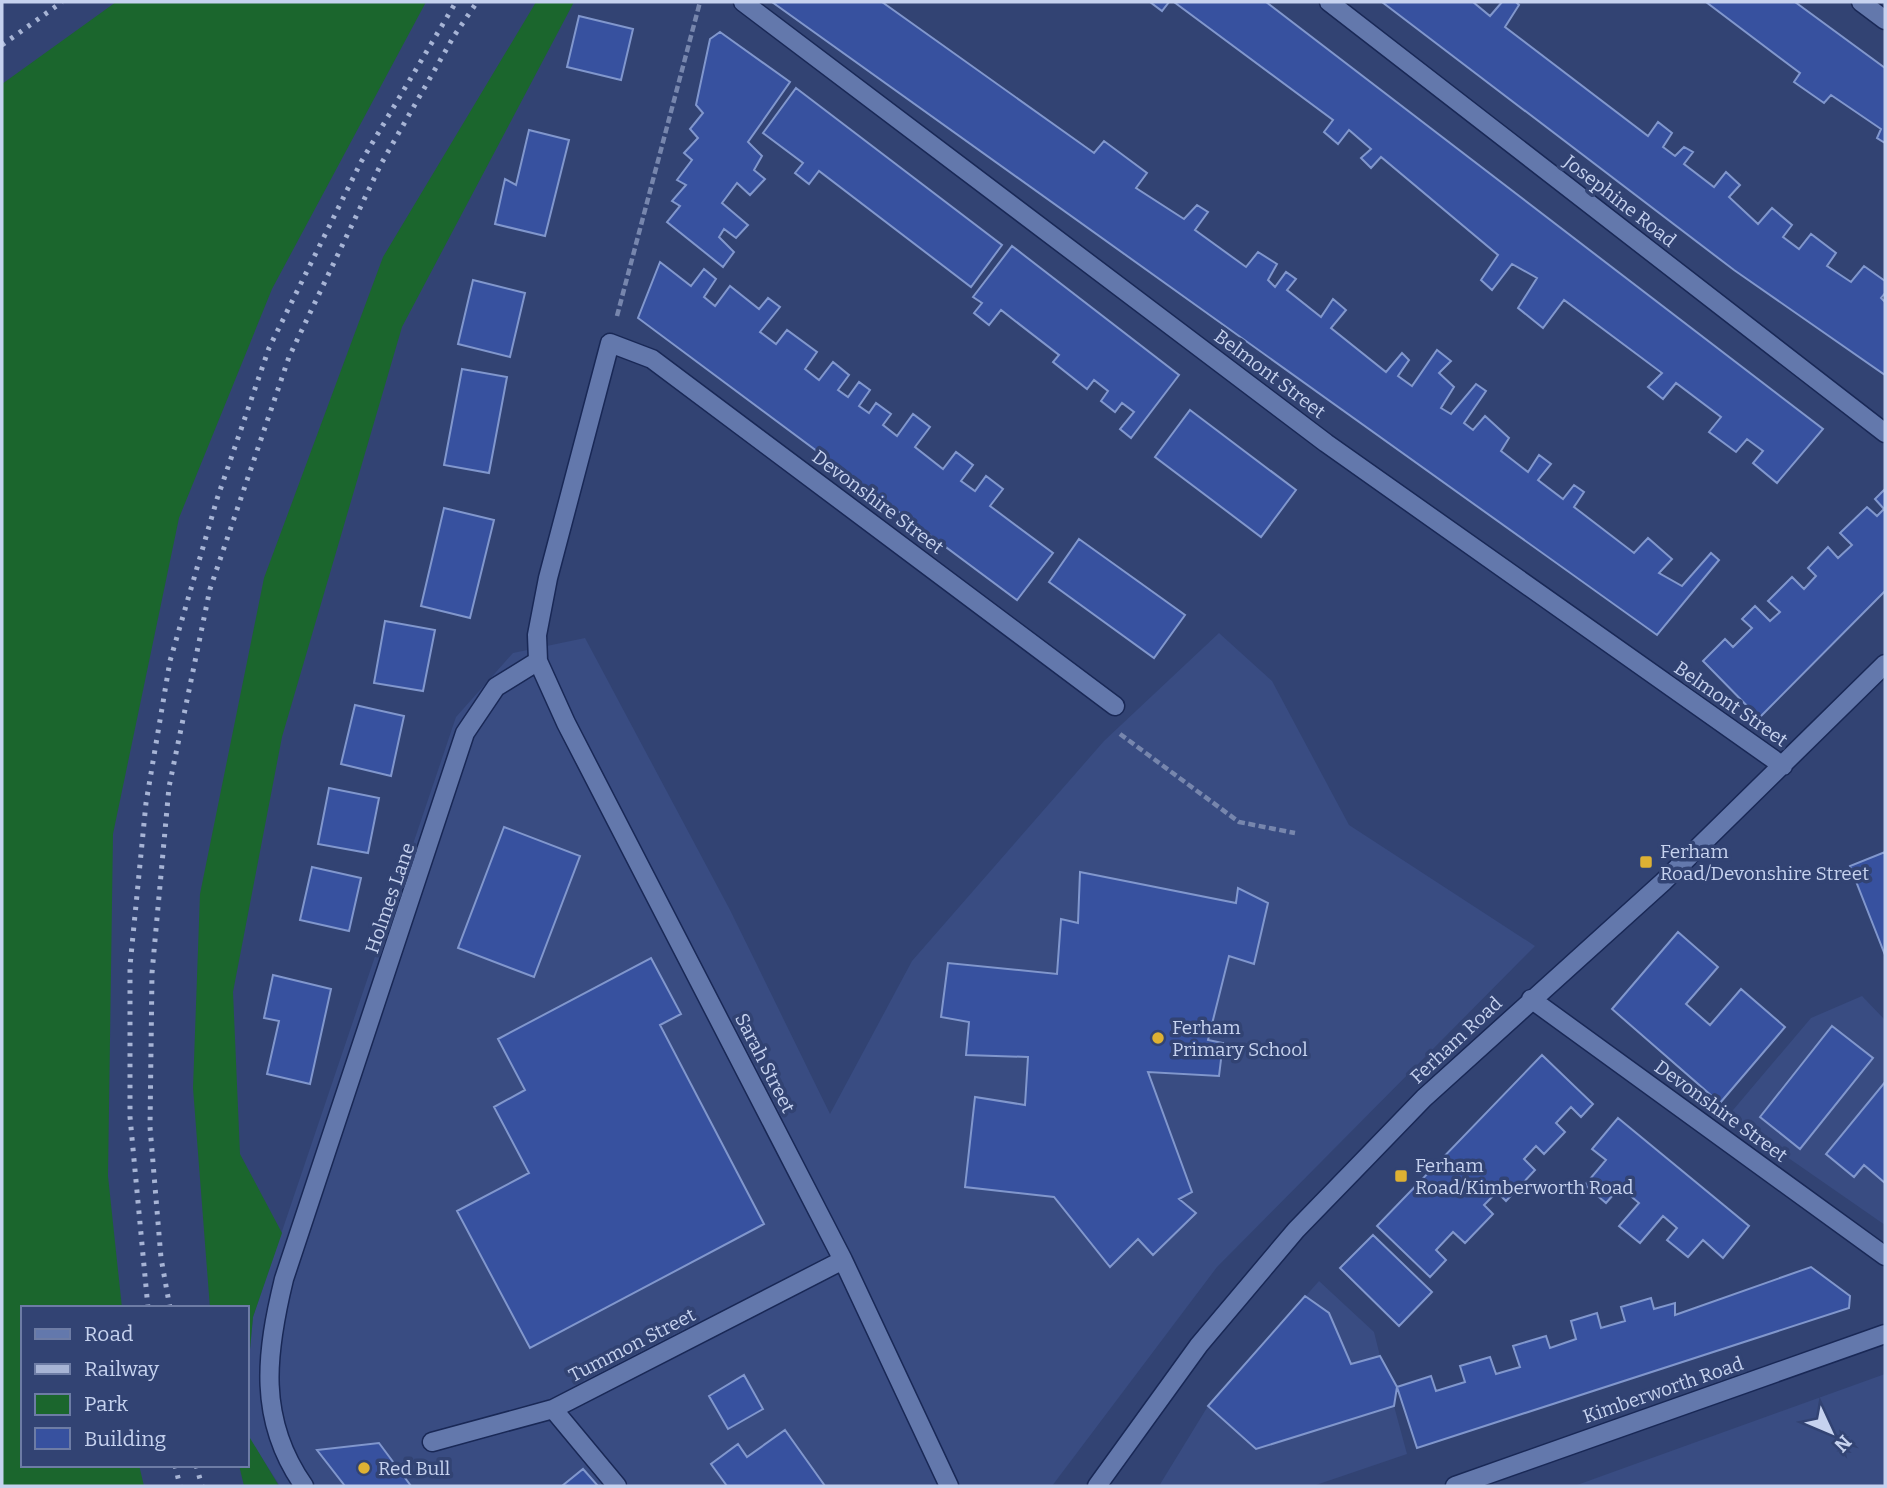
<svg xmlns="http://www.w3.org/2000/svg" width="1887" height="1488" font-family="Bitter,serif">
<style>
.built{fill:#394c82}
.green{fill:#1b662d}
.building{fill:#37519f;stroke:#8197cd;stroke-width:2}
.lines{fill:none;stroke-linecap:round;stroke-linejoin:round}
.minor-casing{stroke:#192856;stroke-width:21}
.path{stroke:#7786ad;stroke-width:4.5;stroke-dasharray:7 3.5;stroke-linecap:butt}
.minor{stroke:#6378ac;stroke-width:18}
.rail{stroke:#a7b4d5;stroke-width:5;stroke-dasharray:3.5 7;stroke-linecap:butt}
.poi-dot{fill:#deb133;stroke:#324373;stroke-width:2.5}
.labels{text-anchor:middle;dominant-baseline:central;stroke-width:7;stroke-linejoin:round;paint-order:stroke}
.street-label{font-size:19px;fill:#c6d2ef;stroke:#324373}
.poi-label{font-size:19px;fill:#c6d2ef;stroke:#324373;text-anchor:start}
</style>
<rect width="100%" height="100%" fill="#324373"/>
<!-- built -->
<path class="built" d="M1219,633L1272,681L1349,825L1535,946L1217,1267L1052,1486H280L249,1438L247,1381L253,1317L456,717L513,653L585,638L730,910L830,1114L912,961L1104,741Z
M1862,996L1885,1020V1225L1728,1116L1811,1018Z
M1319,1281L1374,1332L1380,1356L1397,1387L1394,1406L1407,1454L1313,1486H1159L1208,1406Z
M1885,1374V1486H1573L1577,1485Z"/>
<!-- green -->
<path class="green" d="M116,2H426L272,289L179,518L113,834L108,1176L122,1308H23V1465H139L144,1486H2V84Z
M536,2H574L402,327L282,737L233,992L240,1154L282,1233L253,1317L247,1381L250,1438L279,1486H244L239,1465H247V1308H210L193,1088L200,894L264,578L383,257Z"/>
<!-- building -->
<path class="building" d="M772,2H882L1094,153L1104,141L1147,173L1136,188L1184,219L1197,205L1208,212L1195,230L1246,267L1258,252L1277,264L1268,280L1275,287L1286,272L1296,279L1287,290L1321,317L1333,299L1346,310L1331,328L1386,372L1402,353L1409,360L1398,376L1412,386L1437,350L1451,361L1439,373L1454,387L1441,408L1451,414L1476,384L1486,391L1464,423L1473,430L1485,416L1509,438L1501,451L1528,472L1539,455L1551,464L1538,480L1563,499L1574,485L1584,492L1574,507L1634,553L1648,538L1672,559L1659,573L1682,586L1711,553L1719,560L1657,635Z
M1150,2H1169L1162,11Z
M1174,2H1266L1823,429L1777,483L1753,463L1763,451L1747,439L1736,452L1709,432L1721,417L1676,383L1663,399L1648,387L1662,373L1564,300L1543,328L1518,308L1537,278L1512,264L1492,290L1481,280L1498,255L1381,157L1371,168L1361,158L1371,149L1349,130L1338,144L1324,132L1333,120Z
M1382,2H1473L1490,16L1502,2H1516L1519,5L1505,27L1648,136L1658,122L1672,133L1663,147L1675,156L1684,147L1693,152L1684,164L1714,187L1726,172L1740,185L1729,197L1758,224L1772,208L1792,225L1783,237L1799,249L1811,234L1836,253L1827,266L1851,282L1864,266L1885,281V293L1881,298L1885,302V375L1734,270Z
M1706,2H1795L1885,68V143L1877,138L1881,129L1831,95L1824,103L1794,82L1800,73Z
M579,16L633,29L621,80L567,67Z
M720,32L790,82L748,142L762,156L754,170L765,179L750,195L737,183L722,203L748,225L736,238L724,229L719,237L734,252L723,267L667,222L680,206L672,201L686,185L677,180L692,160L684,153L698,138L690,129L703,113L696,105L710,39Z
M796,88L1002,245L971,287L819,171L809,184L795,173L803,163L763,133Z
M529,130L569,140L545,236L495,224L505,179L516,185Z
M1012,246L1179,375L1131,438L1120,429L1134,412L1122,403L1115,412L1101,401L1108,391L1094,380L1087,389L1053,362L1059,355L1001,310L989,325L974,313L982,303L973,297Z
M660,262L691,286L704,269L716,279L704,297L715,306L730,286L759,309L768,298L780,307L760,332L776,344L787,330L817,352L805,369L819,380L833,362L849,375L838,390L848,397L859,382L870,390L859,406L869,413L876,403L891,414L883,425L897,436L913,414L930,427L915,447L943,469L956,452L973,465L961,481L975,491L986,476L1003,489L990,506L1053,553L1017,600L638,318Z
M473,280L525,293L510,357L458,344Z
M462,369L507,377L489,473L444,465Z
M1190,410L1296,490L1261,537L1155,457Z
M1885,489V591L1759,718L1703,661L1725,639L1733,647L1752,628L1742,619L1755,606L1770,621L1780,612L1768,601L1792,577L1804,589L1816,576L1808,568L1828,547L1838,558L1852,545L1840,533L1867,507L1877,516L1884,509L1875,499Z
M444,508L494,520L470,618L421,606Z
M1079,539L1185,615L1154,658L1049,582Z
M385,621L435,630L423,691L374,683Z
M355,705L404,716L391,776L341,764Z
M329,788L379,798L368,853L318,844Z
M504,827L580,856L534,977L458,948Z
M1885,852V955L1850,866Z
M312,867L361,878L349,931L300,920Z
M1080,872L1236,903L1238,888L1268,903L1254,964L1229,956L1208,1040L1223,1043L1219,1076L1148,1072L1192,1192L1179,1199L1196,1213L1153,1255L1138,1239L1110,1267L1054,1197L965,1187L975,1097L1025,1105L1028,1057L966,1055L969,1022L941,1017L948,963L1057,974L1061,919L1078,923Z
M1678,932L1718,967L1686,1004L1710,1025L1741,989L1785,1027L1720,1103L1612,1009Z
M651,958L681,1014L660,1025L764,1224L530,1348L457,1211L529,1173L494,1107L525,1090L498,1039Z
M273,975L331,989L310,1084L267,1074L279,1021L264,1018Z
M1832,1026L1873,1058L1800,1149L1760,1117Z
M1542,1055L1593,1104L1581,1117L1571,1107L1556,1123L1565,1132L1544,1154L1536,1146L1524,1159L1535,1170L1506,1201L1497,1192L1484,1205L1493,1214L1465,1243L1453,1232L1436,1250L1446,1260L1430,1277L1377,1226Z
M1885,1082V1183L1864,1165L1854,1177L1826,1154Z
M1618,1118L1749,1226L1723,1258L1703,1240L1688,1257L1667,1240L1677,1228L1663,1216L1640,1243L1619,1226L1639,1203L1620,1187L1606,1203L1585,1185L1606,1160L1592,1149Z
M1373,1235L1432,1292L1399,1326L1340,1268Z
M1811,1267L1850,1296L1849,1308L1417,1448L1397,1387L1431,1376L1436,1391L1465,1382L1460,1366L1490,1357L1496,1374L1520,1367L1513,1346L1546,1336L1550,1348L1576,1339L1571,1321L1597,1313L1601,1328L1625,1321L1621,1307L1651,1298L1654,1309L1675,1303V1315Z
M1305,1296L1329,1313L1351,1364L1380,1356L1397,1387L1394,1406L1256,1449L1208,1406Z
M744,1375L763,1409L728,1429L709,1396Z
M785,1430L825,1486H727L711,1464L738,1444L747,1457Z
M379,1443L411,1486H345L317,1450Z
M583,1469L598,1486H562Z"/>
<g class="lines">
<defs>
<path id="minor" d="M743,2L1326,443L1783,766
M1329,2L1885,433
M1861,2L1885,20
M538,661L566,723L843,1260L949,1486
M1531,999L1885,1256
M553,1409L617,1486
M432,1442L553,1409L843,1260
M304,1486C257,1419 266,1353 284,1279L465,733L496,687L538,661L537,635L548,578L610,343L652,359L1115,706
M1097,1486L1199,1345L1296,1230L1364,1160L1424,1098L1663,882L1885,664
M1455,1486L1885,1334"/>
</defs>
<!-- minor casing -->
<use href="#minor" class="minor-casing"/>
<!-- path -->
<path class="path" d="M617,316L700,2
M1120,734L1239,822L1295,833"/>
<!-- minor -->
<use href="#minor" class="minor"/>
<!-- rail -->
<path class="rail" d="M2,45L62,2
M148,1308L130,1117V966L146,803L170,661L217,499L269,348L361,162L456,2
M170,1308L161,1258L150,1127L152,973L169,787L210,589L289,357L381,164L454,36L477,2
M175,1465L180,1486
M196,1465L202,1486"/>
</g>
<!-- markers -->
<g class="poi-dot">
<rect x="1639" y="855" width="14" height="14" rx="3.5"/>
<circle cx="1158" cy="1038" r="7"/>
<rect x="1394" y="1169" width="14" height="14" rx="3.5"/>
<circle cx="364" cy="1468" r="7"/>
</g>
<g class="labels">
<!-- street labels -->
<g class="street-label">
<text transform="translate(1620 201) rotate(38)">Josephine Road</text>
<text transform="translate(1270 374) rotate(37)">Belmont Street</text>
<text transform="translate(878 502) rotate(37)">Devonshire Street</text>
<text transform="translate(1731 704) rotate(35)">Belmont Street</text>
<text transform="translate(390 898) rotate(-71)">Holmes Lane</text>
<text transform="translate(1456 1040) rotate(-43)">Ferham Road</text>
<text transform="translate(765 1063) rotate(63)">Sarah Street</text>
<text transform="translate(1721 1111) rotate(36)">Devonshire Street</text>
<text transform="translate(632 1345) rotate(-27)">Tummon Street</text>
<text transform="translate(1663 1390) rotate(-19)">Kimberworth Road</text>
</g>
<!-- poi labels -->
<g class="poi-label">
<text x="1660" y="851">Ferham<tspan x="1660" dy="22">Road/Devonshire Street</tspan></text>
<text x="1172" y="1027">Ferham<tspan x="1172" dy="22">Primary School</tspan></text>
<text x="1415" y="1165">Ferham<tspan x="1415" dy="22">Road/Kimberworth Road</tspan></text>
<text x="378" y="1468">Red Bull</text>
</g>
</g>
<!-- border -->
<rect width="1887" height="1488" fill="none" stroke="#c6d2ef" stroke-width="7"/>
<!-- legend -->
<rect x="21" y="1306" width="228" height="161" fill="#324373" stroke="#6d7ca5" stroke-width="2"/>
<rect x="35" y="1329" width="35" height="10" fill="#6378ac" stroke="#6d7ca5" stroke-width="2"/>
<text x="84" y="1341" font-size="21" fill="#c6d2ef">Road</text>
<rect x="35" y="1364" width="35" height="10" fill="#a7b4d5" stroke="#6d7ca5" stroke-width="2"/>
<text x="84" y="1376" font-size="21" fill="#c6d2ef">Railway</text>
<rect x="35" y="1394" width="35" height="21" fill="#1b662d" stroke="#6d7ca5" stroke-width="2"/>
<text x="84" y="1411" font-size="21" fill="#c6d2ef">Park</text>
<rect x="35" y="1428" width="35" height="21" fill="#37519f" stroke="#6d7ca5" stroke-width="2"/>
<text x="84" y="1446" font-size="21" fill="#c6d2ef">Building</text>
<!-- north arrow -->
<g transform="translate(1831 1432) rotate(134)" stroke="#324373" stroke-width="5" paint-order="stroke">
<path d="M0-5L12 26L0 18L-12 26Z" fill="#c6d2ef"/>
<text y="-10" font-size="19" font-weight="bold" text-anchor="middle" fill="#c6d2ef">N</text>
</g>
</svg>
